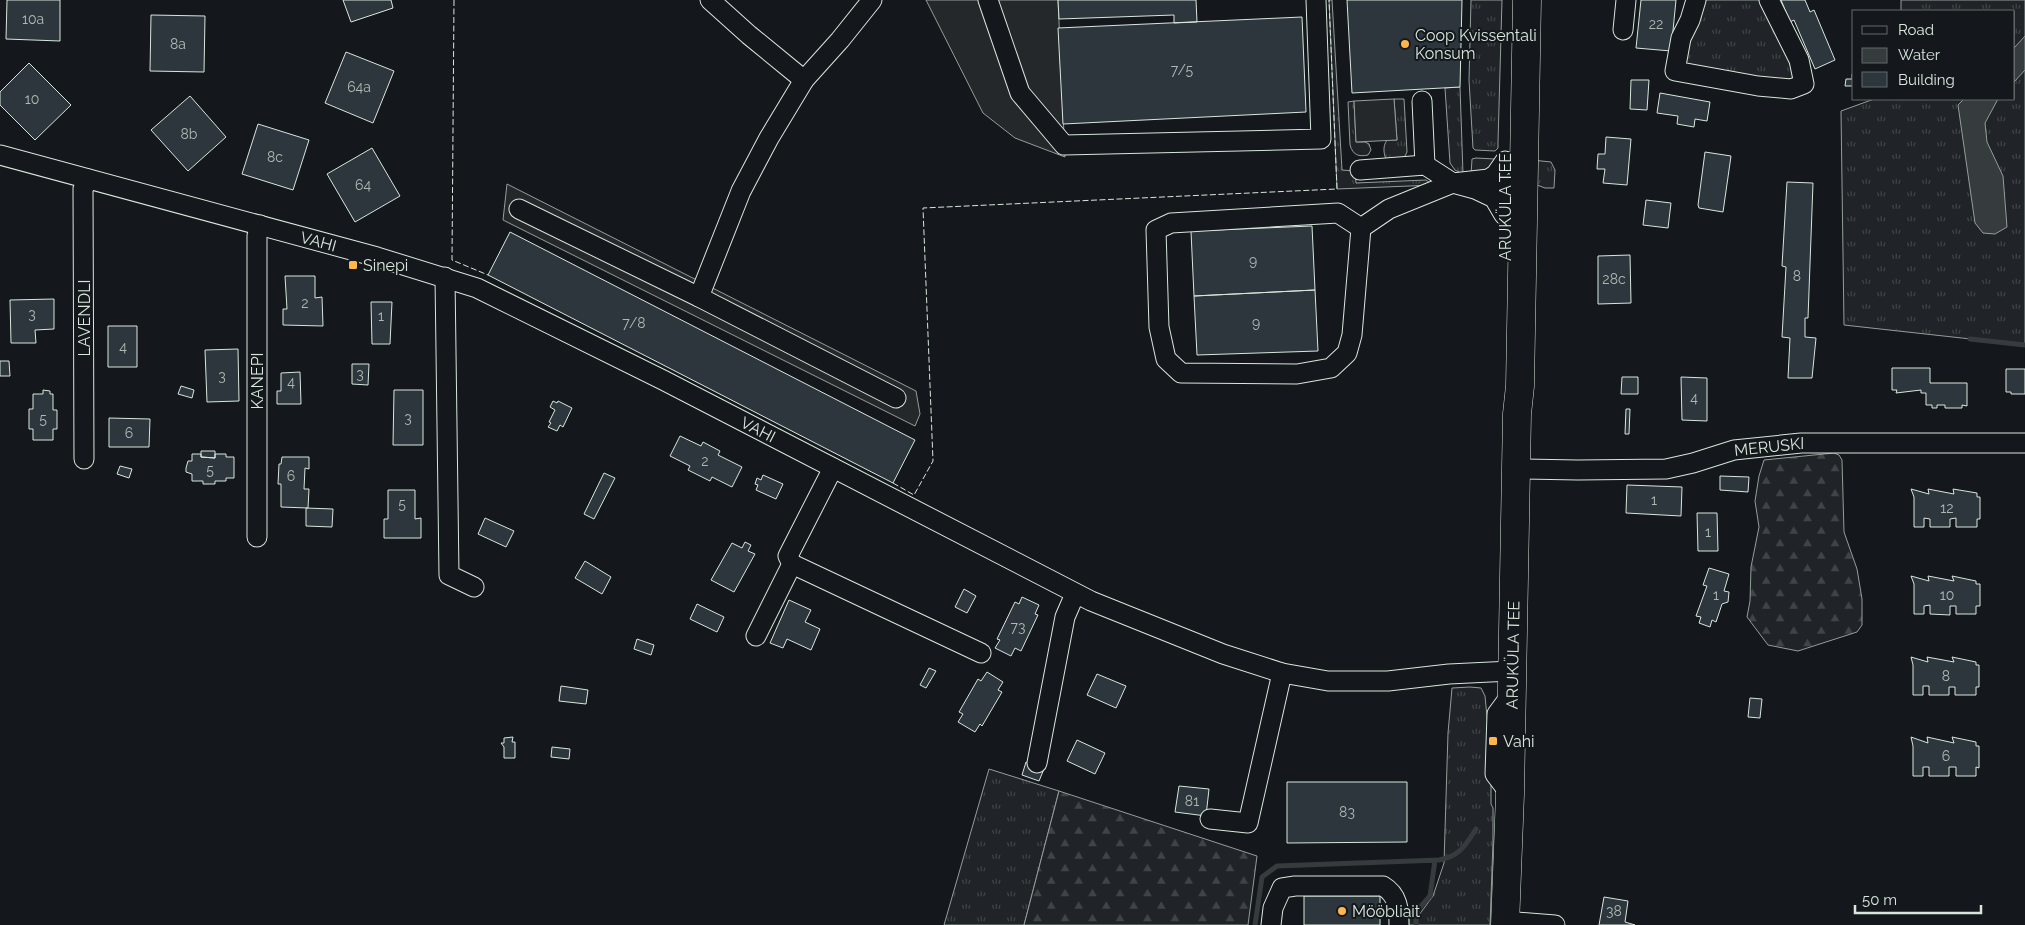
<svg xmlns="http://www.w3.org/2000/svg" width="2025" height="925" font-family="Raleway,sans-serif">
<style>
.grass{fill:url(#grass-tufts);stroke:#939e99}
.forest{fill:url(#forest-firs);stroke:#939e99}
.parking{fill:#24282b;stroke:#939e99}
.water{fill:#363b3e;stroke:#939e99}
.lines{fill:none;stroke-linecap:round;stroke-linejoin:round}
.stream{stroke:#363b3e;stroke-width:5}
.building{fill:#2c363c;stroke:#d8e6dc}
.minor-casing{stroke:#d8e6dc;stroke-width:21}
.highway-casing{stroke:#d8e6dc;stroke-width:29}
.minor{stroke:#14181c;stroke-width:19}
.highway{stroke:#14181c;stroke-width:28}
.fence{stroke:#d8e6dc;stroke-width:1;stroke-dasharray:6 2.5;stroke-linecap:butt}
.poi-dot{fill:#ffb74d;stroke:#14181c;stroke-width:2}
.labels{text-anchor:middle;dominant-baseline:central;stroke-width:4;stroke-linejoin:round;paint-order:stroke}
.number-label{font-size:14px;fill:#adbab4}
.poi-label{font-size:16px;fill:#d8e6dc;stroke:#14181c;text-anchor:start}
.street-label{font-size:16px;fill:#d8e6dc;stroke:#14181c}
</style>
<defs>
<pattern id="grass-tufts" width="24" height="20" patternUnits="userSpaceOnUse" patternTransform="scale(1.25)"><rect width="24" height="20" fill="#202428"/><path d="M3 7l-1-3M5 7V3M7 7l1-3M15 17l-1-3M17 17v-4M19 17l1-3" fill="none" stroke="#404447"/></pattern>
<pattern id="forest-firs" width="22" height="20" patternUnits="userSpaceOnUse" patternTransform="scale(1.25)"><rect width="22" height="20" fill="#202428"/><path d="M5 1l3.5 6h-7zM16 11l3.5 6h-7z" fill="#404447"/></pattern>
</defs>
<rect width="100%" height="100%" fill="#14181c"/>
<!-- grass -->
<path class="grass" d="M1329,0H1332L1342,170L1355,171L1356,183L1426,180L1433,185L1337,189Z
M1471,0H1502L1498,142V148L1495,151L1475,150L1473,148L1469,80Z
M1702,0H1763L1800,73L1791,80L1776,81L1685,66L1687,34Z
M1901,0H2025V345L1844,325L1841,111L1874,99H2014V11H1901Z
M1460,87L1463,174L1455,170L1450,163L1445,88Z
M1394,99H1404L1407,152L1403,160L1387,162C1384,155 1382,147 1387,140H1397Z
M1354,101L1356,142H1365L1369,144L1371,150L1368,155C1358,157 1353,155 1350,145L1348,102Z
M1476,158L1495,159L1497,160L1487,171L1471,175L1472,159Z
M1532,160L1551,162L1555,170L1554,188H1545L1537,185Z
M1470,687L1481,688L1485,696L1491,758V804L1493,808V842L1490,925H1409V915H1419L1433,896L1444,863L1448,733L1452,688Z
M989,769L1059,791L1024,925H944Z"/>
<!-- forest -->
<path class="forest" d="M1834,453L1839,455L1842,460L1844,532L1857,569L1862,599V625L1857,632L1798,651L1768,645L1747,617L1750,601L1751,567L1759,527L1755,501L1759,476L1764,460Z
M1059,791L1257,856L1248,925H1024Z"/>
<!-- parking -->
<path class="parking" d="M926,0H1058L1065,157L1015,138L983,113Z
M1394,99L1397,140L1356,142L1354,101Z
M507,184L916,391L920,414L915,426L503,220Z"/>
<!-- water -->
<path class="water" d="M2025,36V70L2014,82V48Z
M1964,99H1998L1985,123L1987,142L2003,176L2007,227L1995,234L1983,233L1975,223L1958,105Z"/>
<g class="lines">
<!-- stream -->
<path class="stream" d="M1970,339L2025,345
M1255,925L1262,877L1277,866L1439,860C1460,856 1465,846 1476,829
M1416,925V912L1430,896L1435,860"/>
</g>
<!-- building -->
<path class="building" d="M7,0H60V41L6,39Z
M343,0H391L393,8L351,22Z
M1058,0H1196L1197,22L1174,23V15L1059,19Z
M1347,0H1462L1460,87L1352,93Z
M1641,0H1676L1671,51L1636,48Z
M1781,0H1805L1810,12L1814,10L1835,60L1815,69L1794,20L1790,22Z
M151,15L205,16L204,72L150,71Z
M1302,17L1306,112L1063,124L1058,28Z
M346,52L394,71L373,123L325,103Z
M29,63L71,105L35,140L0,105V92Z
M1852,74H1854V86H1845L1846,79H1852Z
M1631,80H1649L1647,110L1630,109Z
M1660,93L1710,102L1707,121L1695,119L1694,127L1677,124L1678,116L1657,113Z
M190,96L226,137L188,171L151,130Z
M258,124L309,140L293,190L242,174Z
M1606,137L1631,139L1627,185L1603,183L1605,169H1597L1598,154H1605Z
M372,148L400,196L355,222L327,174Z
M1705,152L1731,156L1723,212L1699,208L1698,205Z
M1787,182L1813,183L1808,318H1805V337L1816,338L1812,378H1788L1790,338L1782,337L1786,267L1782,266Z
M1646,200L1671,203L1668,228L1643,225Z
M1312,226L1315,290L1194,296L1191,231Z
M510,232L915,440L893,483L488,275Z
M1630,255L1631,303L1598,304V256Z
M285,276H315V298L322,297L323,326L283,325V309H287Z
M1315,290L1318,351L1197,355L1194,296Z
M54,299V329L35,330L36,343H11L10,300Z
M371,302H392L390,344H372Z
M108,326H137V367H108Z
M238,349L239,401L207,402L205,350Z
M0,361H9L10,376H0Z
M352,364H369L368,385L352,384Z
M1892,368H1930V383H1967V406L1962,405V408H1945V405H1937V408H1932V405H1926V393H1921V390L1896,393L1897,390H1892Z
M2006,369H2025V394H2011V392H2006Z
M300,372L301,404H277V391H281V373Z
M1622,377H1638V394H1621Z
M1681,377L1707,378V421L1682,420Z
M181,386L194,390L192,398L178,394Z
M43,390L50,391V394H53V410H57V429H53V440H33V429H29V409H33V394H43Z
M394,390H423V445H393Z
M553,401L557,403L558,401L572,408L563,427L560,425L557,431L548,427L551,423L549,422L555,410L550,407Z
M1626,409H1630L1629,434H1625Z
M109,418L150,419L149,447H109Z
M680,436L701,446L703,442L720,451L718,455L742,467L732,487L712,477L710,481L688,470L690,466L670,456Z
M201,451H215V458L201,457Z
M192,454H201V457L215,458V454H226V457H234V478H226V481H215V484H203V481H192V474L186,472V468L188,461H192Z
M282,457H309V469L305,468L304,489H309L308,508L281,507V484H278L279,464H281Z
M120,466L132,469L129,478L117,474Z
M604,473L615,478L594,519L584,514Z
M763,475L783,484L776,499L756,490L758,485L755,484L757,478L761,480Z
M1720,476L1749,477L1748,492L1720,490Z
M1627,485L1682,487L1681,516L1626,513Z
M1911,489L1929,494L1928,489L1954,494L1953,489L1977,493V497H1980V519H1977V527H1956V518L1950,519V527H1930V519L1924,518V527H1914V497Z
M388,490H415V519L421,518V538H384V519H388Z
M306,508L333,509L332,527L306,526Z
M1697,513H1717L1718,551H1698Z
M485,518L514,531L506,547L478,534Z
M745,542L751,545L748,551L755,554L734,592L711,580L732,543L742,548Z
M585,561L611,577L602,594L575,578Z
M1709,568L1729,574L1724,591L1729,592L1728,602L1722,604L1716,622L1712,620L1710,627L1699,623L1701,617L1696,616L1707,586L1703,585Z
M1911,576L1929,581L1928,576L1954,581L1952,576L1976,581V584H1980V606H1976V614H1956V606H1950V615L1930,614V605L1924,606V614H1914V584Z
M964,589L976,596L967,613L955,607Z
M1022,597L1039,605L1035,614L1038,615L1021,651L1015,648L1011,656L995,648L1000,640L997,639L1015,602L1019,604Z
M789,600L811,610L805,622L820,629L811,650L787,639L783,648L770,643Z
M697,604L724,617L717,632L690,619Z
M637,639L654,645L651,655L634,649Z
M1911,657L1928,662L1927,657L1954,662L1952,657L1976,662V665H1979V687H1976V695H1955V687H1949V695H1929V686H1923V695H1913V665Z
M929,668L936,671L926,688L920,685Z
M987,672L1003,682L998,690L1002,692L982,726L980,724L975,732L958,722L963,714L959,712L978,679L981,681Z
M1097,674L1126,686L1116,708L1087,695Z
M561,686L588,690L586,704L559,701Z
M1750,698L1762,699L1760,718L1748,717Z
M513,737L512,742H515V758H504V747L501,743H504V738Z
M1911,737L1928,743L1927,737L1954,743L1952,737L1976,742V746H1979V768L1976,767V776H1956V767H1949V776H1929V767H1923V776H1913V746Z
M1077,740L1105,753L1095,774L1067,761Z
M552,747L570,749L569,759L551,757Z
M1026,762L1044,769L1039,781L1022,775Z
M1287,782H1407V842L1287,843Z
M1179,786L1209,789L1206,816L1175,812Z
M1304,896H1380V925H1304Z
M1604,897L1628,901L1625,922L1635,925H1599Z"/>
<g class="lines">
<defs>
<g id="minor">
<path d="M710,0L749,35L804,80"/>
<path d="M872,0L840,40L804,80L769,138L741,191L699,297L896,398"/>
<path d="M988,0L1020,93L1064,145L1321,139L1316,0"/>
<path d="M1696,0L1690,20L1681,38L1675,71L1758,86L1791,89L1804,84L1799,60L1769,0"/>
<path d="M1623,30L1626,0"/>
<path d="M1422,101L1425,165"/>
<path id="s1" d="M0,155L377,257L477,288L663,380L1091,601L1223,654L1282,673L1328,681H1388L1449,674L1511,671"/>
<path d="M1360,170L1425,165L1453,183L1475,189L1494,198L1504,215"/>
<path d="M1489,179L1496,174L1505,161"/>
<path d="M519,209L699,297"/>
<path d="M1361,228L1338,213L1171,223L1156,230L1159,327L1166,359L1181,373L1297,374L1331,368L1347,353L1352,335L1361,228L1389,209L1453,183L1489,179L1497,182L1511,193L1515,215"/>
<path d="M445,277L449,575L474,587"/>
<path d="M84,459L83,189L88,179"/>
<path d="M833,468L788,556L792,564L981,653"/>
<path id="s2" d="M1517,469L1578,470L1666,469L1693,463L1734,450L1801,443H2025"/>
<path d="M257,537V236L260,225"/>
<path d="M756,636L792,564"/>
<path d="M1037,763L1065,617L1075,594"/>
<path d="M1510,794L1495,774L1497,714L1511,695"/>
<path d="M1210,819L1248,823L1282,673"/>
<path d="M1505,921L1555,925"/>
<path d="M1271,925L1273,908L1282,888L1295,886H1383C1398,895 1399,909 1399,925"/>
</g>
<g id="highway">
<path id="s3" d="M1505,925L1510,794L1517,414L1520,386L1527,0"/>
</g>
</defs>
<!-- minor casing -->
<use href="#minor" class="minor-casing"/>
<!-- highway casing -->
<use href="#highway" class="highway-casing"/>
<!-- minor -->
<use href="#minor" class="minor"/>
<!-- highway -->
<use href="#highway" class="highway"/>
<!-- fence -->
<path class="fence" d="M454,0L452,260L488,275
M893,483L914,495L933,461L923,208L1337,189L1329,0"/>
</g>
<!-- markers -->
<g class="poi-dot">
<circle cx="1405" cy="44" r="5"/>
<rect x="348" y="260" width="10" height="10" rx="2.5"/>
<rect x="1488" y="736" width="10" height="10" rx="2.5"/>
<circle cx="1342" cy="911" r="5"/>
</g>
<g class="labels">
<!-- number labels -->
<g class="number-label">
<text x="33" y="19">10a</text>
<text x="1656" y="24">22</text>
<text x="178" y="44">8a</text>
<text x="1182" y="70">7/5</text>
<text x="359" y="87">64a</text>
<text x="32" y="99">10</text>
<text x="189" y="134">8b</text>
<text x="275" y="157">8c</text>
<text x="363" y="185">64</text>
<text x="1253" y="261">9</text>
<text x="1797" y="276">8</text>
<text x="1614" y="279">28c</text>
<text x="305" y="303">2</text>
<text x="32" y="314">3</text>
<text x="381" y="316">1</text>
<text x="634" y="323">7/8</text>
<text x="1256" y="323">9</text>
<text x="123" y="347">4</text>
<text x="360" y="374">3</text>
<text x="222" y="376">3</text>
<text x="291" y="382">4</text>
<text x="1694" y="398">4</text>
<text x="408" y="418">3</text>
<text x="43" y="419">5</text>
<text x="129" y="433">6</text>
<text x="705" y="461">2</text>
<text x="210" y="470">5</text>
<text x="291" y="476">6</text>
<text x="1654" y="500">1</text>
<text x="402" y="504">5</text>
<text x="1947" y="508">12</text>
<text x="1708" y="532">1</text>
<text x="1716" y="595">1</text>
<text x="1947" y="595">10</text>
<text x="1018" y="627">73</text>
<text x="1946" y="676">8</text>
<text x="1946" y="756">6</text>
<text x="1192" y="801">81</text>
<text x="1347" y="812">83</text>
<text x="1614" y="911">38</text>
</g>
<!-- poi labels -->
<g class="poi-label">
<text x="1415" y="35">Coop Kvissentali<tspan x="1415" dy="18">Konsum</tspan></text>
<text x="363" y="265">Sinepi</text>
<text x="1503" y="741">Vahi</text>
<text x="1352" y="911">Mööbliait</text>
</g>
<!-- street labels -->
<g class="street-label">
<text transform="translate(1505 207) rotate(-90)">ARUKÜLA TEE</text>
<text stroke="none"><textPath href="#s1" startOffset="330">VAHI</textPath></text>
<text transform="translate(84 318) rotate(-90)">LAVENDLI</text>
<text transform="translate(257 381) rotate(-90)">KANEPI</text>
<text stroke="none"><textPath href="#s1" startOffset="810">VAHI</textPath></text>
<text stroke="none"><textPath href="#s2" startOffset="255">MERUSKI</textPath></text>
<text stroke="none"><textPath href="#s3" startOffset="270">ARUKÜLA TEE</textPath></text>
</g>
</g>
<!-- legend -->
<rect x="1852" y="10" width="162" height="90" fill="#14181c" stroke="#626a69"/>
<rect x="1862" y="26" width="25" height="8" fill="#14181c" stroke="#626a69"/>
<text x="1898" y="35" font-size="15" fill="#d8e6dc">Road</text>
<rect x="1862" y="48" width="25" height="15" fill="#363b3e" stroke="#626a69"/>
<text x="1898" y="60" font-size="15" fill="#d8e6dc">Water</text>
<rect x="1862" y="72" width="25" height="15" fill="#2c363c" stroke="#626a69"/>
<text x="1898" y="85" font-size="15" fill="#d8e6dc">Building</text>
<!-- scale -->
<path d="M1855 905v8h126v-8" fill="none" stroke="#d8e6dc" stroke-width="2.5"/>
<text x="1862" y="905" font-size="15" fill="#d8e6dc" stroke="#14181c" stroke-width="4" paint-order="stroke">50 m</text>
</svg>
